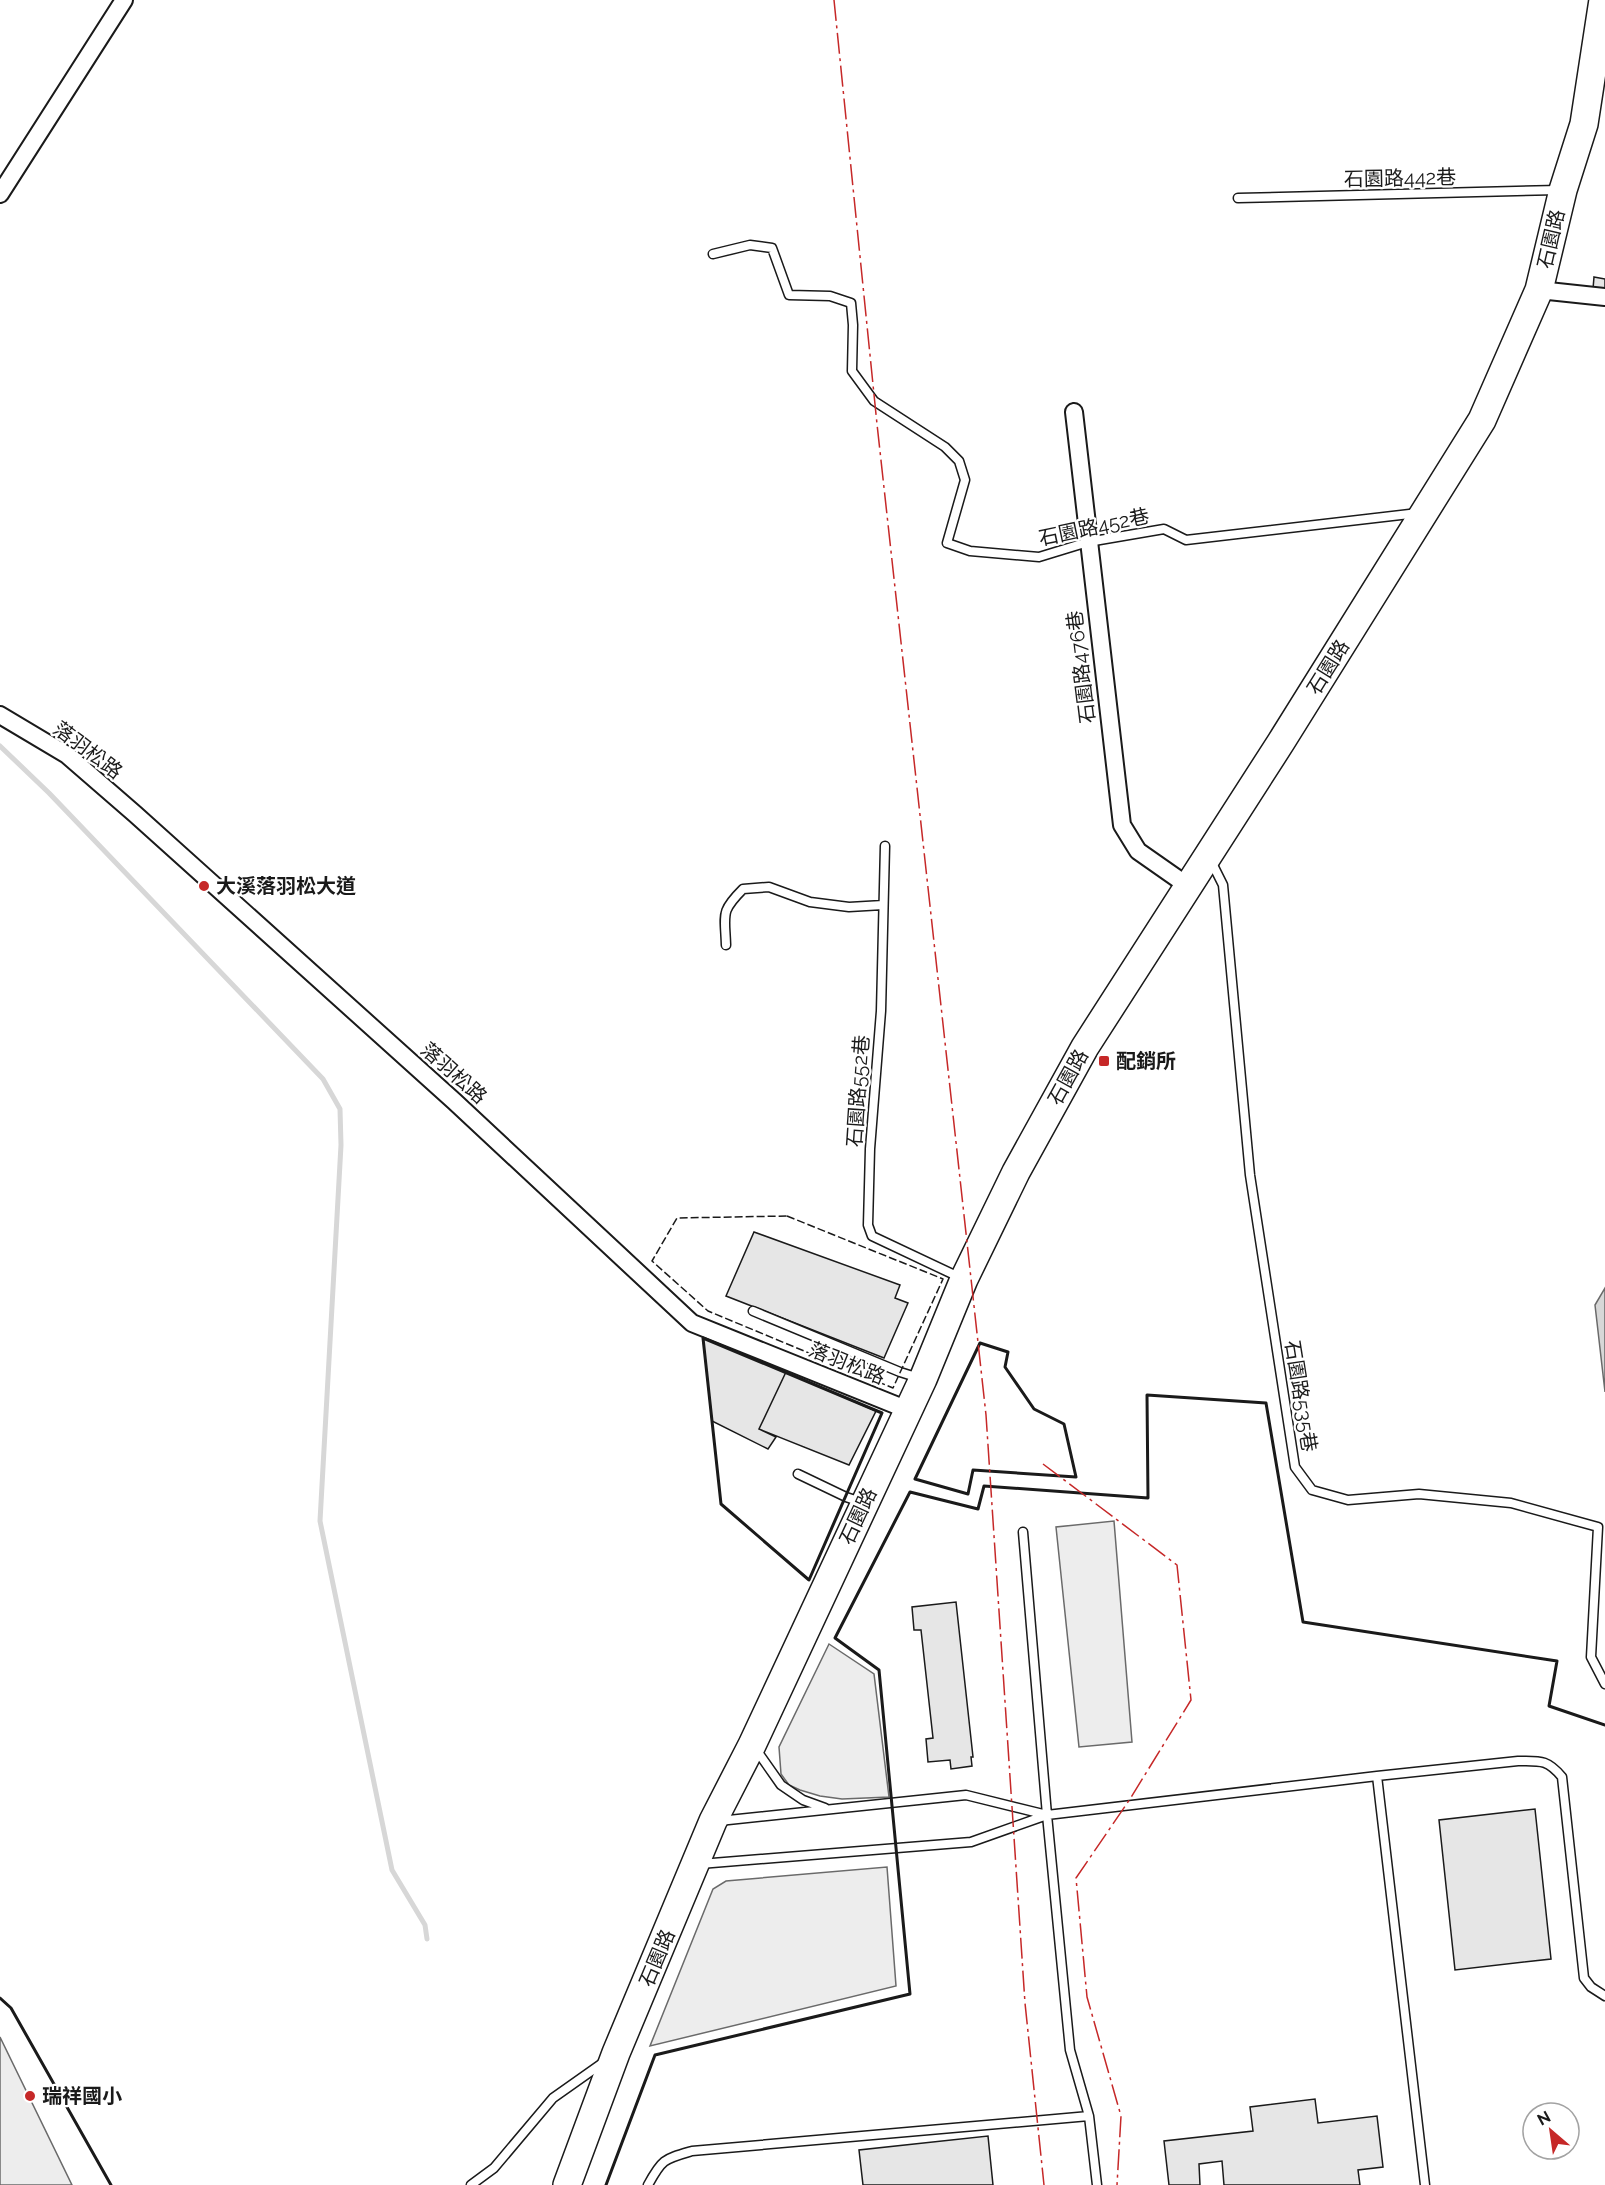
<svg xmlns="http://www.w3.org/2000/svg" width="1605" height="2185" font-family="Raleway,'Noto Sans TC',sans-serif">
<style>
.built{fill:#ededed;stroke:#6a6a6a;stroke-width:1.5}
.water{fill:#d7d7d7;stroke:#6a6a6a;stroke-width:1.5}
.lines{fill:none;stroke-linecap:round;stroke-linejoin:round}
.stream{stroke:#d7d7d7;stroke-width:5}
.building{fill:#e6e6e6;stroke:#1a1a1a;stroke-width:1.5}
.service-casing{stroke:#1a1a1a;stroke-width:11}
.minor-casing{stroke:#1a1a1a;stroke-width:20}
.primary-casing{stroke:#1a1a1a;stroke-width:30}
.service{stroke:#fff;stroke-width:8}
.minor{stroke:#fff;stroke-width:16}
.primary{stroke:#fff;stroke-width:27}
.fence{stroke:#1a1a1a;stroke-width:1.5;stroke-dasharray:8 3;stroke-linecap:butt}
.wall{stroke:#1a1a1a;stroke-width:3}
.power{stroke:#c62828;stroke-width:1.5;stroke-dasharray:21 4.5 3 4.5;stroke-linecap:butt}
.poi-dot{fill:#c62828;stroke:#fff;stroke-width:2}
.labels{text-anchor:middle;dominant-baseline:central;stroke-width:4.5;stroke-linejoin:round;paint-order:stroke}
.street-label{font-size:20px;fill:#1a1a1a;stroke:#fff}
.poi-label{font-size:20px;font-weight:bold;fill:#1a1a1a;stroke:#fff;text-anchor:start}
</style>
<rect width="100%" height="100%" fill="#fff"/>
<!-- built -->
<path class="built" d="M1114,1521L1132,1742L1079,1747L1056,1527Z
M829,1644L874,1674L889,1797L842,1799L820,1796L800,1790L789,1785L781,1774L779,1747Z
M887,1867L896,1986L650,2046L713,1889L726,1881Z
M0,2037L72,2185H0Z"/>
<!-- water -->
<path class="water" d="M1605,1288V1392L1595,1305Z"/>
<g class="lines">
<!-- stream -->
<path class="stream" d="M0,746L49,793L323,1079L340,1109L341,1145L320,1521L392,1870L425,1925L427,1939"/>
</g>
<!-- building -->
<path class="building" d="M1594,277L1605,279V292L1593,289Z
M754,1232L900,1285L895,1298L908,1303L884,1358L726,1296Z
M703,1338L786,1372L759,1429L776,1437L768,1449L712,1421Z
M786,1372L876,1411L849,1465L759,1429Z
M956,1602L973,1757H971L972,1766L951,1769L950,1760L928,1762L926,1739L933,1738L921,1630H914L912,1607Z
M1535,1809L1551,1959L1455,1970L1439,1820Z
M1315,2099L1318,2123L1377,2116L1383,2167L1358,2170L1360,2185H1224L1222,2161L1199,2164L1200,2185H1169L1164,2141L1253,2131L1250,2107Z
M988,2136L993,2185H863L859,2150Z"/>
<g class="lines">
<defs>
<path id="service" d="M1238,198L1559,190
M713,254L750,245L772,248L789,295L830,296L851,303L853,325L852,371L874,401L945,447L959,461L965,480L947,543L970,551L1039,557L1088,542L1164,529L1186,540L1418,513
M885,846L881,1011L870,1149L868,1225L872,1236L961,1278
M1211,861L1223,885L1250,1175L1295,1467L1312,1490L1348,1500L1419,1494L1511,1503L1598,1527L1591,1657L1605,1684
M726,945C725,914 720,912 743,889L769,887L810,902L849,907L883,905
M753,1311L900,1372L919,1378
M798,1474L846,1497L861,1502
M1023,1532L1047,1815L1070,2050L1089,2116L1097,2185
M755,1748L781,1785L803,1800L825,1808
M1377,1776L1425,2185
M719,1821L966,1795L1047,1815
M700,1864L971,1842L1047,1815L1377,1776L1518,1761C1540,1761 1547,1759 1562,1777L1584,1978L1591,1987L1605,1996
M471,2185L494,2168L553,2098L604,2062
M648,2185C662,2159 664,2159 692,2151L1089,2116"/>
<path id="minor" d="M0,194L124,0
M1539,290L1605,297
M1074,412L1122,825L1138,851L1188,886
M0,715L67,755L135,814L454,1101L692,1323L908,1410"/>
<path id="primary" d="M567,2185L616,2053L713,1821L752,1745L923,1379L964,1279L1016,1172L1085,1047L1281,742L1482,420L1539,290L1563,190L1584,124L1603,0"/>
</defs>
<!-- service casing -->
<use href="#service" class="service-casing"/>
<!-- minor casing -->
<use href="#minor" class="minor-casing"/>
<!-- primary casing -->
<use href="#primary" class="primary-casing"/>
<!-- service -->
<use href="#service" class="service"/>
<!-- minor -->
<use href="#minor" class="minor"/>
<!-- primary -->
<use href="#primary" class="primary"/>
<!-- fence -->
<path class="fence" d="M787,1216L943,1279L893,1388L708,1311L652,1261L677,1218Z"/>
<!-- wall -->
<path class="wall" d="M703,1338L882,1413L809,1580L721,1504Z
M980,1343L1008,1352L1005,1367L1034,1409L1064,1424L1076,1477L973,1470L968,1494L915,1479Z
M0,1998L11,2008L111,2185
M606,2185L655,2055L910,1994L879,1670L835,1638L910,1492L978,1509L984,1486L1148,1498L1147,1395L1266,1403L1303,1622L1557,1661L1549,1706L1605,1725"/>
<!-- power -->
<path class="power" d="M834,0L877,424L986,1415L1025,2003L1044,2185
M1043,1464L1177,1565L1191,1700L1130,1799L1076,1878L1087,1997L1121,2116L1117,2185"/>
</g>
<!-- markers -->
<g class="poi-dot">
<circle cx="204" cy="886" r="6"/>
<rect x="1098" y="1055" width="12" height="12" rx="3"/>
<circle cx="30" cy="2096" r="6"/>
</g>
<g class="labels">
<!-- street labels -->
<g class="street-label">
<text transform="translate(1400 178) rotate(-1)">石園路442巷</text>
<text transform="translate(1551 239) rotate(-77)">石園路</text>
<text transform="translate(1094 527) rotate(-12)">石園路452巷</text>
<text transform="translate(1081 667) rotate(-97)">石園路476巷</text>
<text transform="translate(1328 667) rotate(-58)">石園路</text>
<text transform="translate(88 750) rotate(37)">落羽松路</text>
<text transform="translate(454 1073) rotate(42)">落羽松路</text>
<text transform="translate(1068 1077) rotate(-61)">石園路</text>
<text transform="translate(858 1091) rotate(-86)">石園路552巷</text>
<text transform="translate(847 1363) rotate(22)">落羽松路</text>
<text transform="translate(1301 1396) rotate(81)">石園路535巷</text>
<text transform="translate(858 1516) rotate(-65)">石園路</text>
<text transform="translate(657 1958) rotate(-67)">石園路</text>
</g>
<!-- poi labels -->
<g class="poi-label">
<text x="216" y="886">大溪落羽松大道</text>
<text x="1116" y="1061">配銷所</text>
<text x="42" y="2096">瑞祥國小</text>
</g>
</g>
<!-- north arrow -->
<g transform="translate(1551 2131) rotate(331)"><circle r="28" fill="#ffffff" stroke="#a3a3a3" stroke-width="1.5"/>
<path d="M0-4.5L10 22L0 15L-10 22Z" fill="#c62828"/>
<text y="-9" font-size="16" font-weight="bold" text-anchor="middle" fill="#1a1a1a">N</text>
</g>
</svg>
